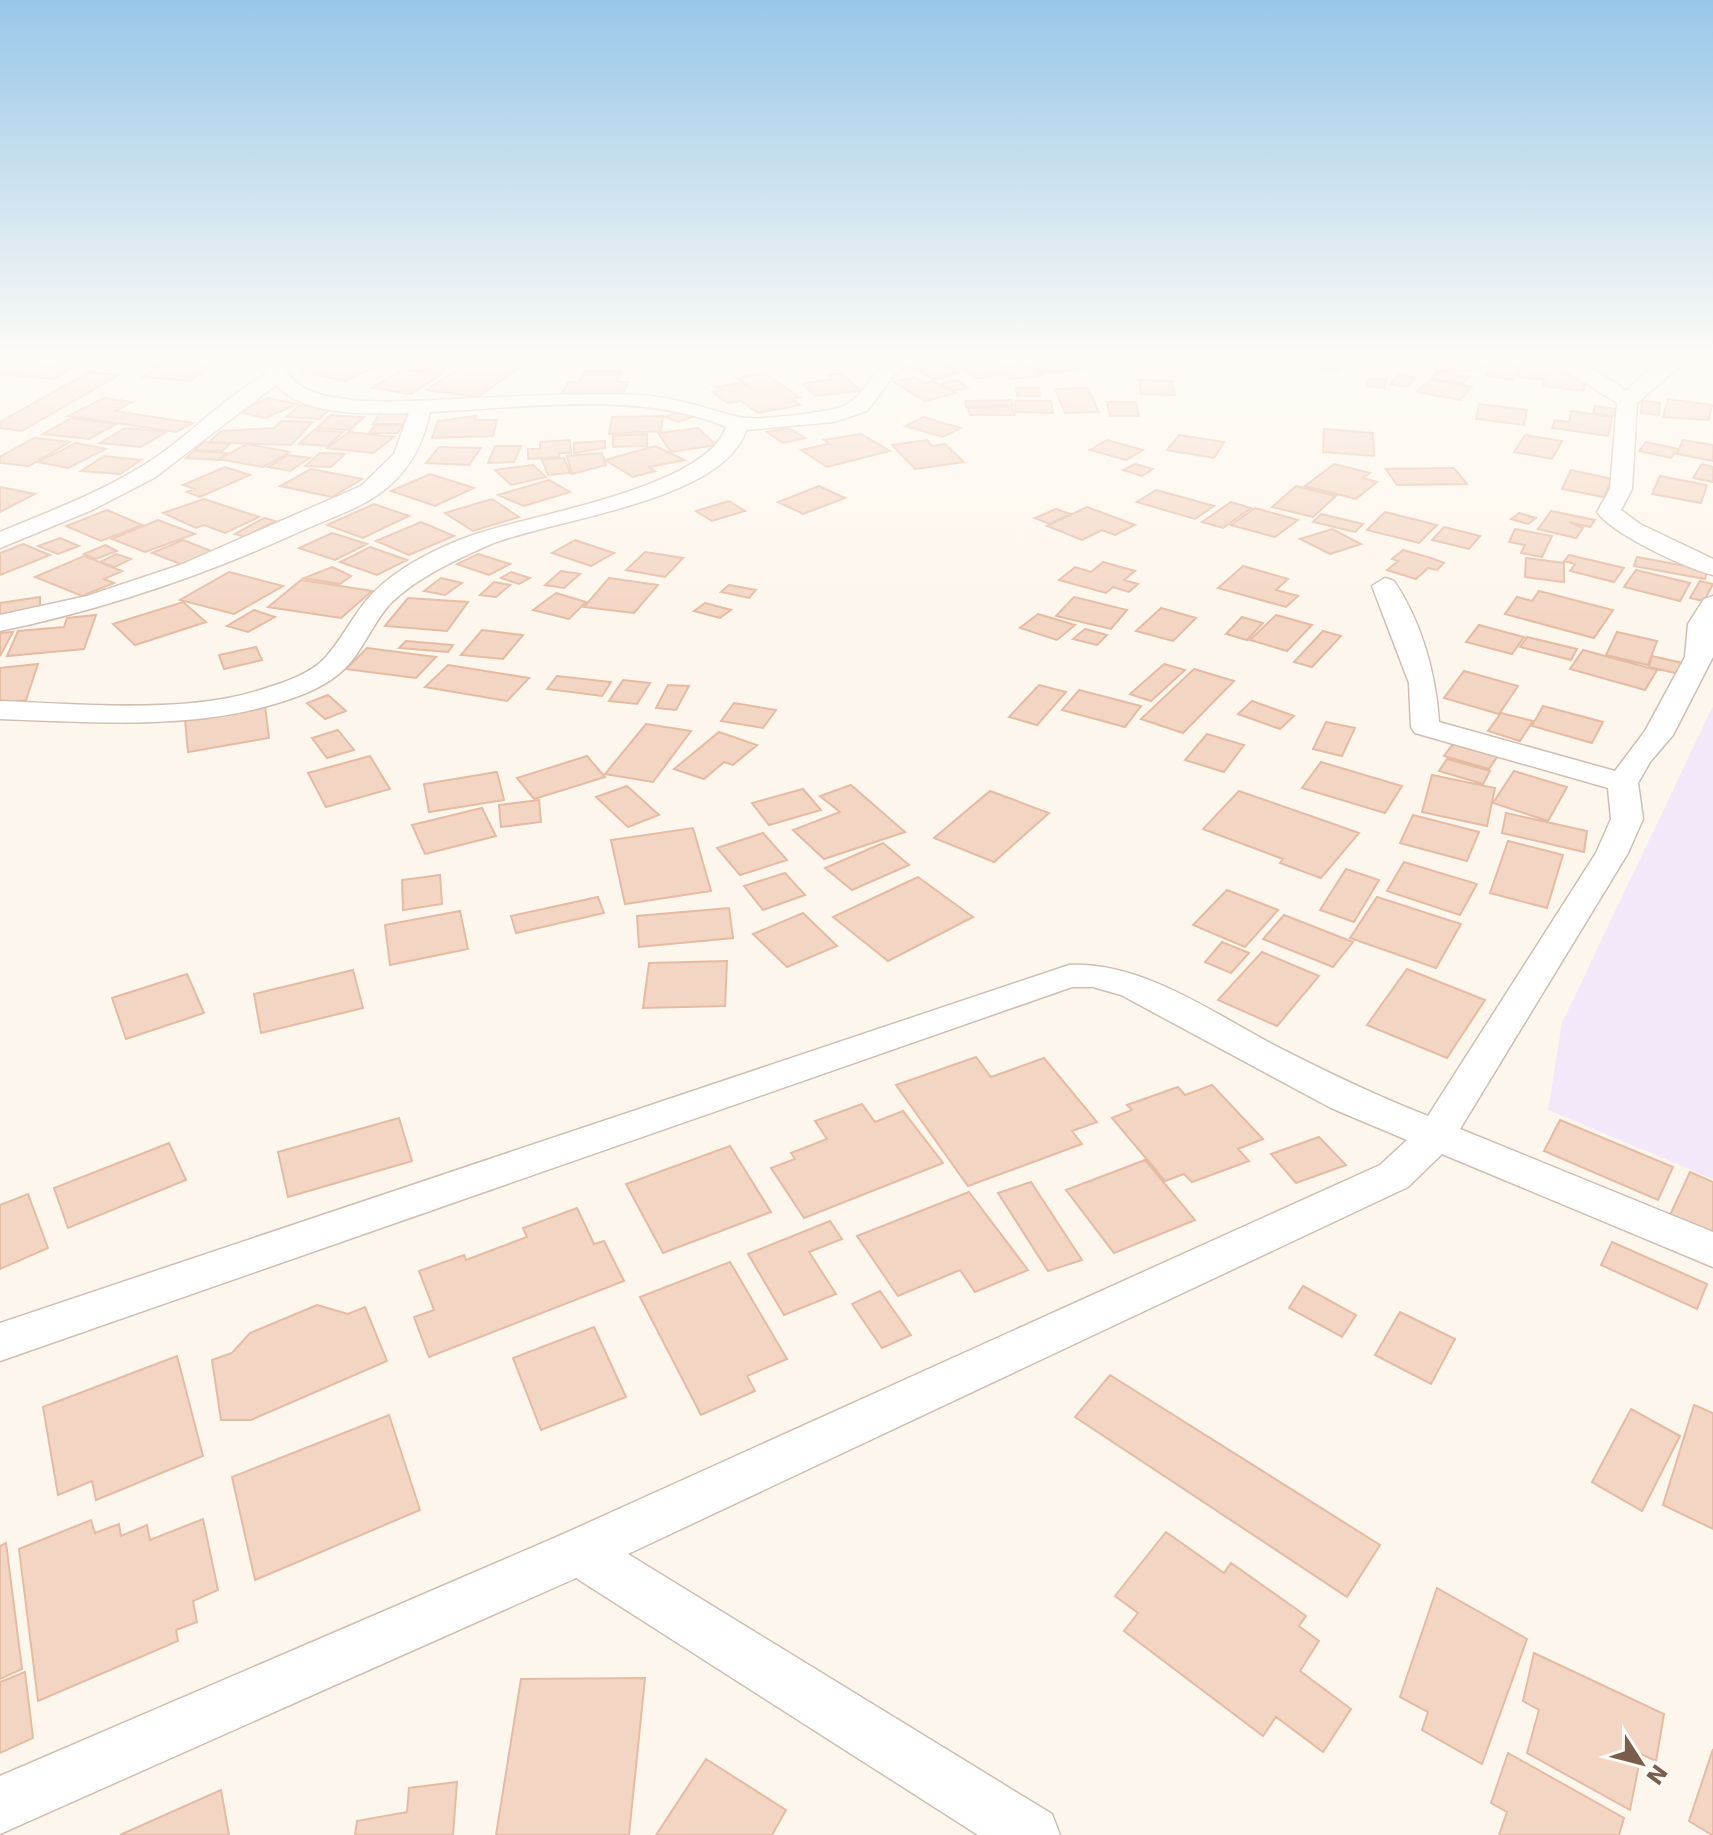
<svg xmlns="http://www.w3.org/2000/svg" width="1713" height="1835" font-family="'DejaVu Sans',sans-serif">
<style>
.education{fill:#f3e8fa}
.building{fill:#f3d5c3;stroke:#e6bba3;stroke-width:2}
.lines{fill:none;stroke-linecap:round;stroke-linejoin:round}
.street-casing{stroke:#d1beb0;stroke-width:3}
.street{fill:#fff;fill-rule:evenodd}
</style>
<rect width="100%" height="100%" fill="#fdf6ec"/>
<!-- education -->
<path class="education" d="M1713,706V1179L1548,1110L1562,1023Z"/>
<!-- building -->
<path class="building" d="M152,360H165L170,361L152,368L138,365Z
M326,360H362L382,364L345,381L301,371Z
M413,360H459L439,373L399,368Z
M472,360H530L478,397L426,390Z
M936,360H977L981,362L952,368Z
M1074,360L1084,369L1058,372L1047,362Z
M1288,360H1319L1343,364L1337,371L1285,363Z
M1377,360H1419L1410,369L1374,363Z
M1524,360L1568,365L1567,372L1586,375L1583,391L1543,386L1544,380L1518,377Z
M0,362L72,369L54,379L0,374Z
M1046,362L1056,371L1041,373L1030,364Z
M1493,362L1521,367L1513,380L1485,375Z
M165,363L211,367L190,381L143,377Z
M927,363L935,367L944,365L959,373L933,379L911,366Z
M985,365L1001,374L979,379L963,370Z
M1012,365L1016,368L1031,367L1042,376L1011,379L997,367Z
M403,369L441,375L411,394L372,388Z
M585,371H622L617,382H628L623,394L562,393L568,382H579Z
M1439,371L1469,377L1461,384L1432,378Z
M89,372L119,375L22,431L0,428V422Z
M764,373L800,397L792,399L800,405L758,413L741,401L728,403L712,392L721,390L717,387L738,383L751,388L737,378Z
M841,373L861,391L816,396L802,384L832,379L828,375Z
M1399,375L1416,378L1406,387L1389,384Z
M915,377L924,383L933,381L956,393L925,401L893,382Z
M1369,378L1387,380L1384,388L1366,386Z
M1430,379L1472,387L1460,400L1417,392Z
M957,380L968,388L953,391L942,383Z
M1139,380L1172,381L1175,395L1141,394Z
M1016,388H1039L1040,396H1017Z
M1088,388L1099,412L1065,413L1055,389Z
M104,398L132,402L115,411L193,423L176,432L68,416Z
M268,398L297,404L266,418L238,412Z
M1668,399L1712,405L1709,420L1663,417Z
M1011,400L1013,406L966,407L965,401Z
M1015,401H1051L1053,413L1016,412Z
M1642,401L1660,403L1659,415L1641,413Z
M1107,402H1136L1139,416H1110Z
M1479,404L1527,410L1524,425L1476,419Z
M300,405L332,407L319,419L286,417Z
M1595,406L1617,409V416L1593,413Z
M1012,407L1015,415H970L968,408Z
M684,410L697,415L678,422L665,417Z
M1571,411L1612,417L1608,436L1552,428L1555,420L1569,422Z
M380,413H412L404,424H373Z
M331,415L364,417L350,430L317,428Z
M476,416L475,420H497L493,436L432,438L438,421Z
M663,416L661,431L609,434L612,417Z
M923,417L961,428L943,437L905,426Z
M71,418L116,424L89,439L43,434Z
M281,421L313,422L291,445L209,442L221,431L274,428Z
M375,425H403L398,433H369Z
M125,428L166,432L141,447L100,443Z
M698,428L716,445L671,452L658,433Z
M789,428L805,438L783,443L767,432Z
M1324,429L1373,433L1374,456L1323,452Z
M314,430L343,432L328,446L299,444Z
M349,432L394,437L373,453L327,448Z
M647,434V446L613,447V436Z
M861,434L890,451L827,467L801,450L829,444L824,440Z
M1179,435L1224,442L1214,458L1167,450Z
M1525,435L1562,441L1552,459L1514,452Z
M34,438L70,442L29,466L0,463V457Z
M570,440L571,453H559V457L528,459V449H540V442Z
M927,440L932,446L945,444L964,462L915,469L892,445Z
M1107,440L1143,450L1126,460L1090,450Z
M1683,440L1713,445V461L1677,454Z
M605,441V448L574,453V443Z
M204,442L230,444L222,451L195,450Z
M1646,442L1678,449L1671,458L1639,451Z
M76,443L106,449L68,468L38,462Z
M247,444L290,452L263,467L219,459Z
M495,446H521L514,462L488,463Z
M655,446L685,460L649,467L655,471L633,477L605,460Z
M439,447L481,448L469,465L426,463Z
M194,451L226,453L218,460L186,458Z
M320,453L345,454L331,467L305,466Z
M602,453L606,465L572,474L567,456Z
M288,455L310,458L290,471L268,467Z
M104,456L141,460L120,474L81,471Z
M564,458L570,473L548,475L542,460Z
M1135,464L1153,469L1142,476L1123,470Z
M1334,464L1370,473L1363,478L1377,482L1356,499L1305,486Z
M1702,464L1713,467V482L1693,478Z
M533,465L546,477L511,485L495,470Z
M225,467L250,475L200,497L187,492L195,489L183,485Z
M1454,468L1467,484L1397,485L1386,469Z
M311,469L362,479L332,497L280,486Z
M1571,470L1612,479L1604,497L1562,489Z
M430,474L474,488L435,506L391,491Z
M1660,476L1707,485L1701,503L1652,494Z
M549,480L570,492L524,506L498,495Z
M819,486L845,498L803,514L778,502Z
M1296,486L1336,496L1313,517L1272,507Z
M0,487L35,494L0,512Z
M1156,490L1214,506L1195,519L1137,502Z
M204,499L259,517L225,533L204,525L196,528L163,513Z
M492,499L519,517L473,531L445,513Z
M729,501L745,511L712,521L696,511Z
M1231,502L1251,508L1223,528L1202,522Z
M374,504L409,516L363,538L327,525Z
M1087,507L1135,525L1115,535L1102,530L1082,540L1047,526Z
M1255,508L1298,520L1275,537L1231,525Z
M1056,509L1070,514L1049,524L1035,518Z
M107,510L142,525L101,541L66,526Z
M1551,511L1595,520L1590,527L1569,522L1583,528L1576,538L1538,529Z
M1385,512L1437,525L1419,543L1367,530Z
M1519,513L1536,518L1528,524L1511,519Z
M1321,514L1363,524L1355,532L1313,522Z
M264,518L275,521L245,537L235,534Z
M158,520L195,534L145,552L112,539Z
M421,522L454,536L409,555L376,541Z
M1444,527L1480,536L1469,549L1432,540Z
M1332,529L1361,544L1330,554L1300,539Z
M1515,529L1552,536L1542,557L1521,553L1525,545L1509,542Z
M332,533L367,544L335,560L299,548Z
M60,538L79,546L58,554L38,546Z
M183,540L214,552L183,565L152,553Z
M575,540L614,553L591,566L552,553Z
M23,544L50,555L0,575V553Z
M105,545L117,551L96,559L84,554Z
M370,547L407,560L377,575L340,562Z
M1403,550L1431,558L1444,563L1437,570L1428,568L1416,579L1387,570L1398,561L1392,559Z
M645,552L683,558L665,577L626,570Z
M116,554L131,559L115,567L100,562Z
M478,554L510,564L489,575L457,564Z
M1569,555L1624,568L1614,582L1570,571L1575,564L1564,561Z
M84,556L122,571L104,579L114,583L82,596L35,577Z
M1637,557L1707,570L1705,579L1634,566Z
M1526,558L1564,563V582L1525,577Z
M1103,562L1135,571L1124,580L1138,584L1129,592L1113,587L1106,593L1059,580L1075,567L1091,572Z
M1243,566L1288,579L1276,590L1298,596L1286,607L1218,588Z
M332,567L351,576L340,584L304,578Z
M1636,570L1690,583L1680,601L1624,587Z
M561,571L580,574L564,588L545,585Z
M229,572L283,586L234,614L180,600Z
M511,572L530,578L519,584L501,578Z
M441,578L462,583L445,595L424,591Z
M609,578L658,585L634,613L584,607Z
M301,580L372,591L341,618L268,607Z
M1700,581L1713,584L1704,601L1690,598Z
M494,582L510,585L496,597L480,595Z
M729,585L756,590L749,598L721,592Z
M1539,591L1613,610L1594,638L1505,614L1517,597L1532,601Z
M556,593L586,602L569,619L533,610Z
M40,597V609L0,616V603Z
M1074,597L1127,610L1111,629L1056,616Z
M408,598L468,602L447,631L385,626Z
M183,602L206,622L135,645L113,624Z
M705,603L731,610L720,618L694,611Z
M1161,608L1196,618L1173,641L1136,631Z
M254,610L275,617L248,632L227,626Z
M1038,614L1075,625L1057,640L1020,628Z
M96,615L84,649L7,656L18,631L64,627L67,618Z
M1276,615L1312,625L1287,651L1250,640Z
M1242,617L1263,623L1247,640L1226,634Z
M1479,625L1524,637L1512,654L1466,642Z
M1085,629L1107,635L1097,645L1073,639Z
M482,630L523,635L503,659L461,655Z
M1323,631L1341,636L1312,667L1294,662Z
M13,632L0,656V633Z
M1617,632L1657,641L1648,665L1606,655Z
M1527,637L1577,649L1571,660L1520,647Z
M406,641L453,645L448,652L399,648Z
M256,647L262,660L224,669L219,655Z
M367,648L436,657L416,678L346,669Z
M1583,650L1657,670L1645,690L1570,669Z
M1652,656L1687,664L1684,675L1649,667Z
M38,664L26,700L0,703V668Z
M1164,664L1185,670L1151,701L1130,694Z
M448,665L529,678L507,701L425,687Z
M1194,669L1234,681L1183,733L1141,719Z
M1464,671L1518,686L1499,714L1444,698Z
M557,676L611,682L602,696L547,689Z
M623,680L650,683L637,704L609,701Z
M668,685L689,686L676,710L656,708Z
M1039,685L1066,692L1037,725L1009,717Z
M1079,690L1141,706L1125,727L1062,710Z
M328,695L346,711L325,719L307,703Z
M1252,701L1294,716L1280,729L1238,714Z
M734,703L776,710L763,728L721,721Z
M265,706L269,738L188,752L185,720Z
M1543,706L1603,722L1592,743L1532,726Z
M1501,713L1533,721L1520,741L1488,731Z
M1326,722L1355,728L1342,756L1313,749Z
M646,724L691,731L653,782L605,774Z
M338,730L354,750L327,758L312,738Z
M719,732L757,745L733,765L724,762L704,779L674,769Z
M1207,734L1244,745L1224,772L1185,760Z
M1453,744L1497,757L1489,769L1444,756Z
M370,756L390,789L326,807L308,773Z
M587,756L605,777L534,799L517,778Z
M1447,759L1490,771L1483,784L1439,771Z
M1321,762L1402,786L1385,813L1302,788Z
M1514,771L1567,787L1548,821L1493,803Z
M497,772L504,800L429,812L424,784Z
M1432,775L1495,788L1487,826L1422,812Z
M851,785L905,832L824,859L793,830L840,812L820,796Z
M627,786L659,815L628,827L596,797Z
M803,789L821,810L769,825L752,803Z
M990,791L1049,813L994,862L934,838Z
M1239,791L1325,821L1359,833L1321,878L1280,863L1283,859L1203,829Z
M539,800L541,822L501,827L499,805Z
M482,808L496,836L425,854L412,825Z
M1506,813L1587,831L1584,852L1502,833Z
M1413,815L1479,832L1467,861L1400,843Z
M693,828L711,891L625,904L611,840Z
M763,833L787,860L740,875L717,848Z
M1508,841L1563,855L1547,908L1490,893Z
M883,843L909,865L852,890L825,868Z
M1404,862L1477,884L1460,915L1387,891Z
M1346,869L1379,880L1354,922L1320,910Z
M785,873L805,895L763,910L744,886Z
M440,875L442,904L403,910L402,880Z
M918,877L973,917L888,961L833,917Z
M1227,890L1278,910L1245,947L1193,925Z
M598,897L604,913L516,933L511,916Z
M1377,897L1461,924L1436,968L1350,938Z
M729,908L733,938L639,947L637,916Z
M460,911L468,949L390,965L385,925Z
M803,913L837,946L787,967L753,934Z
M1284,915L1353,942L1333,967L1263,939Z
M1222,942L1249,953L1231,973L1205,962Z
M1262,952L1319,976L1277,1026L1218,1000Z
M727,961L725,1006L643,1008L649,963Z
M1407,969L1485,1000L1447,1058L1367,1025Z
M353,970L363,1008L261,1033L254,994Z
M187,974L204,1013L126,1039L112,998Z
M976,1057L991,1077L1044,1058L1097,1122L1072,1131L1082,1144L968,1186L896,1085Z
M1212,1085L1263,1139L1238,1149L1249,1161L1192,1182L1184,1174L1165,1181L1112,1118L1132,1110L1127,1105L1178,1087L1185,1095Z
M862,1104L875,1122L903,1111L943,1163L804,1218L771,1168L795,1159L791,1153L827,1139L815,1121Z
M399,1118L412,1161L288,1197L278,1152Z
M1560,1120L1673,1167L1658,1200L1544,1151Z
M1319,1137L1346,1165L1296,1183L1271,1154Z
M169,1143L186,1180L68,1228L54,1188Z
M730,1146L771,1212L663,1253L626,1184Z
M1145,1160L1195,1220L1114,1253L1066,1190Z
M1690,1172L1713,1182V1233L1670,1215Z
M1031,1182L1082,1260L1048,1271L998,1193Z
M969,1192L1028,1270L975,1292L960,1270L898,1296L857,1236Z
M28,1194L48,1248L0,1269V1205Z
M577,1208L594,1244L604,1241L624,1281L429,1357L414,1317L434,1310L419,1271L464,1255L466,1260L527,1237L523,1228Z
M830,1221L842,1239L809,1252L836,1294L784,1315L748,1254Z
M1612,1242L1707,1284L1697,1309L1601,1265Z
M730,1262L787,1359L747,1376L755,1391L701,1415L640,1297Z
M1303,1286L1356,1315L1342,1337L1289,1308Z
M880,1291L911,1335L882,1348L852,1304Z
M317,1305L348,1314L365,1307L387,1361L251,1420H221L212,1360L232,1353L250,1333Z
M1400,1312L1455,1339L1431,1384L1375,1355Z
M594,1327L626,1397L541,1430L513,1358Z
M177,1356L203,1456L96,1500L92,1481L58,1495L43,1407Z
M1110,1375L1380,1545L1347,1597L1075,1417Z
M1694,1405L1713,1413V1529L1663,1505Z
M1631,1409L1680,1436L1642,1511L1592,1482Z
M389,1415L420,1510L255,1580L232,1477Z
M203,1519L218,1590L193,1601L197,1622L176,1630L178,1641L38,1701L19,1549L91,1520L95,1533L119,1524L121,1536L147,1525L150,1540Z
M1166,1532L1224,1573L1231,1563L1306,1616L1299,1626L1319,1641L1300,1671L1351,1709L1323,1752L1276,1717L1263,1736L1124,1631L1138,1613L1115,1596Z
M6,1543L22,1669L0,1679V1546Z
M1437,1588L1527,1639L1482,1764L1422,1730L1428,1712L1400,1697Z
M1534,1653L1664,1714L1656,1761L1641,1754L1630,1810L1527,1753L1539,1710L1523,1701Z
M25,1672L33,1738L0,1753V1682Z
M645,1678L629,1835H496L521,1679Z
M1713,1749V1835H1712L1689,1821Z
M1508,1753L1624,1818L1619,1835H1499L1507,1812L1491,1803Z
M706,1759L786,1810L772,1835H656Z
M457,1782L453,1835H355L357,1821L407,1812L409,1788Z
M221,1790L229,1835H120Z"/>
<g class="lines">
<defs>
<path id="street" d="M264,360H282C289,382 305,391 327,396C368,405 412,401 454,399C515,396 576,393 637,395C673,396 703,408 738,417C757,421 808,414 829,410C876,403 861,357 918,360L895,374L867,411L834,422L746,430C724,502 551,519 489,545C455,560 418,577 391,603C372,623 362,654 341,672C322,689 295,698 271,705C185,730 88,722 0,719V701C78,704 186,714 260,690C282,683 309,675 325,658C343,638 354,613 372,594C398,567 440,546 476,534C534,514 706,488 726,427C640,390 522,408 430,412C424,441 412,466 389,486C367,506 335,516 308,528C208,574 107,609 0,631V615L87,596L180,565L361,486L394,454L409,413C369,414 305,417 276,385L154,478L92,510L0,548V532C53,510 107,490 155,458C194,431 226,396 268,373Z
M1497,360C1486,370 1440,375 1429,365L1437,360Z
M1549,360C1581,358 1601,373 1626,391L1657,362L1687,360L1637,403L1632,489L1621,510L1640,524L1713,559V575C1685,568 1614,535 1597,512L1610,489L1617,403Z
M1385,578L1394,581C1421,620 1436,674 1439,722L1615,771L1645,731L1685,657L1688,624L1704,599L1713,596V657L1673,735L1650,762L1638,783L1643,819L1628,853L1460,1129L1713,1232V1267L1442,1154L1408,1187L628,1554L1052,1814L1060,1835H978L576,1578L0,1834V1776L561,1535L1380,1165L1407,1140L1331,1108L1121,995L1093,987H1072L0,1361V1323L1069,965C1142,962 1210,1011 1272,1044C1323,1070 1374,1095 1428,1116L1596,853L1611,819L1608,788L1415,733L1411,727L1409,683L1372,586Z"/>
</defs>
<!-- street casing -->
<use href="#street" class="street-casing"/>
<!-- street -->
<use href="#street" class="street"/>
</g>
<!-- sky -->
<linearGradient id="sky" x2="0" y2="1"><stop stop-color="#97c7e8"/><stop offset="0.58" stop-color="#fefbf6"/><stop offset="1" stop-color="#fefbf6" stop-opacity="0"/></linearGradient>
<rect width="1713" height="617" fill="url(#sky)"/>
<!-- north arrow -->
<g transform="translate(1641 1763) rotate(126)" stroke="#fffaf3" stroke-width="6" paint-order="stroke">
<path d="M0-6L14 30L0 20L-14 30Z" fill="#7a5c4d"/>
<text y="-12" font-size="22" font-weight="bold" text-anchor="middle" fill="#7a5c4d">N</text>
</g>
</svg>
